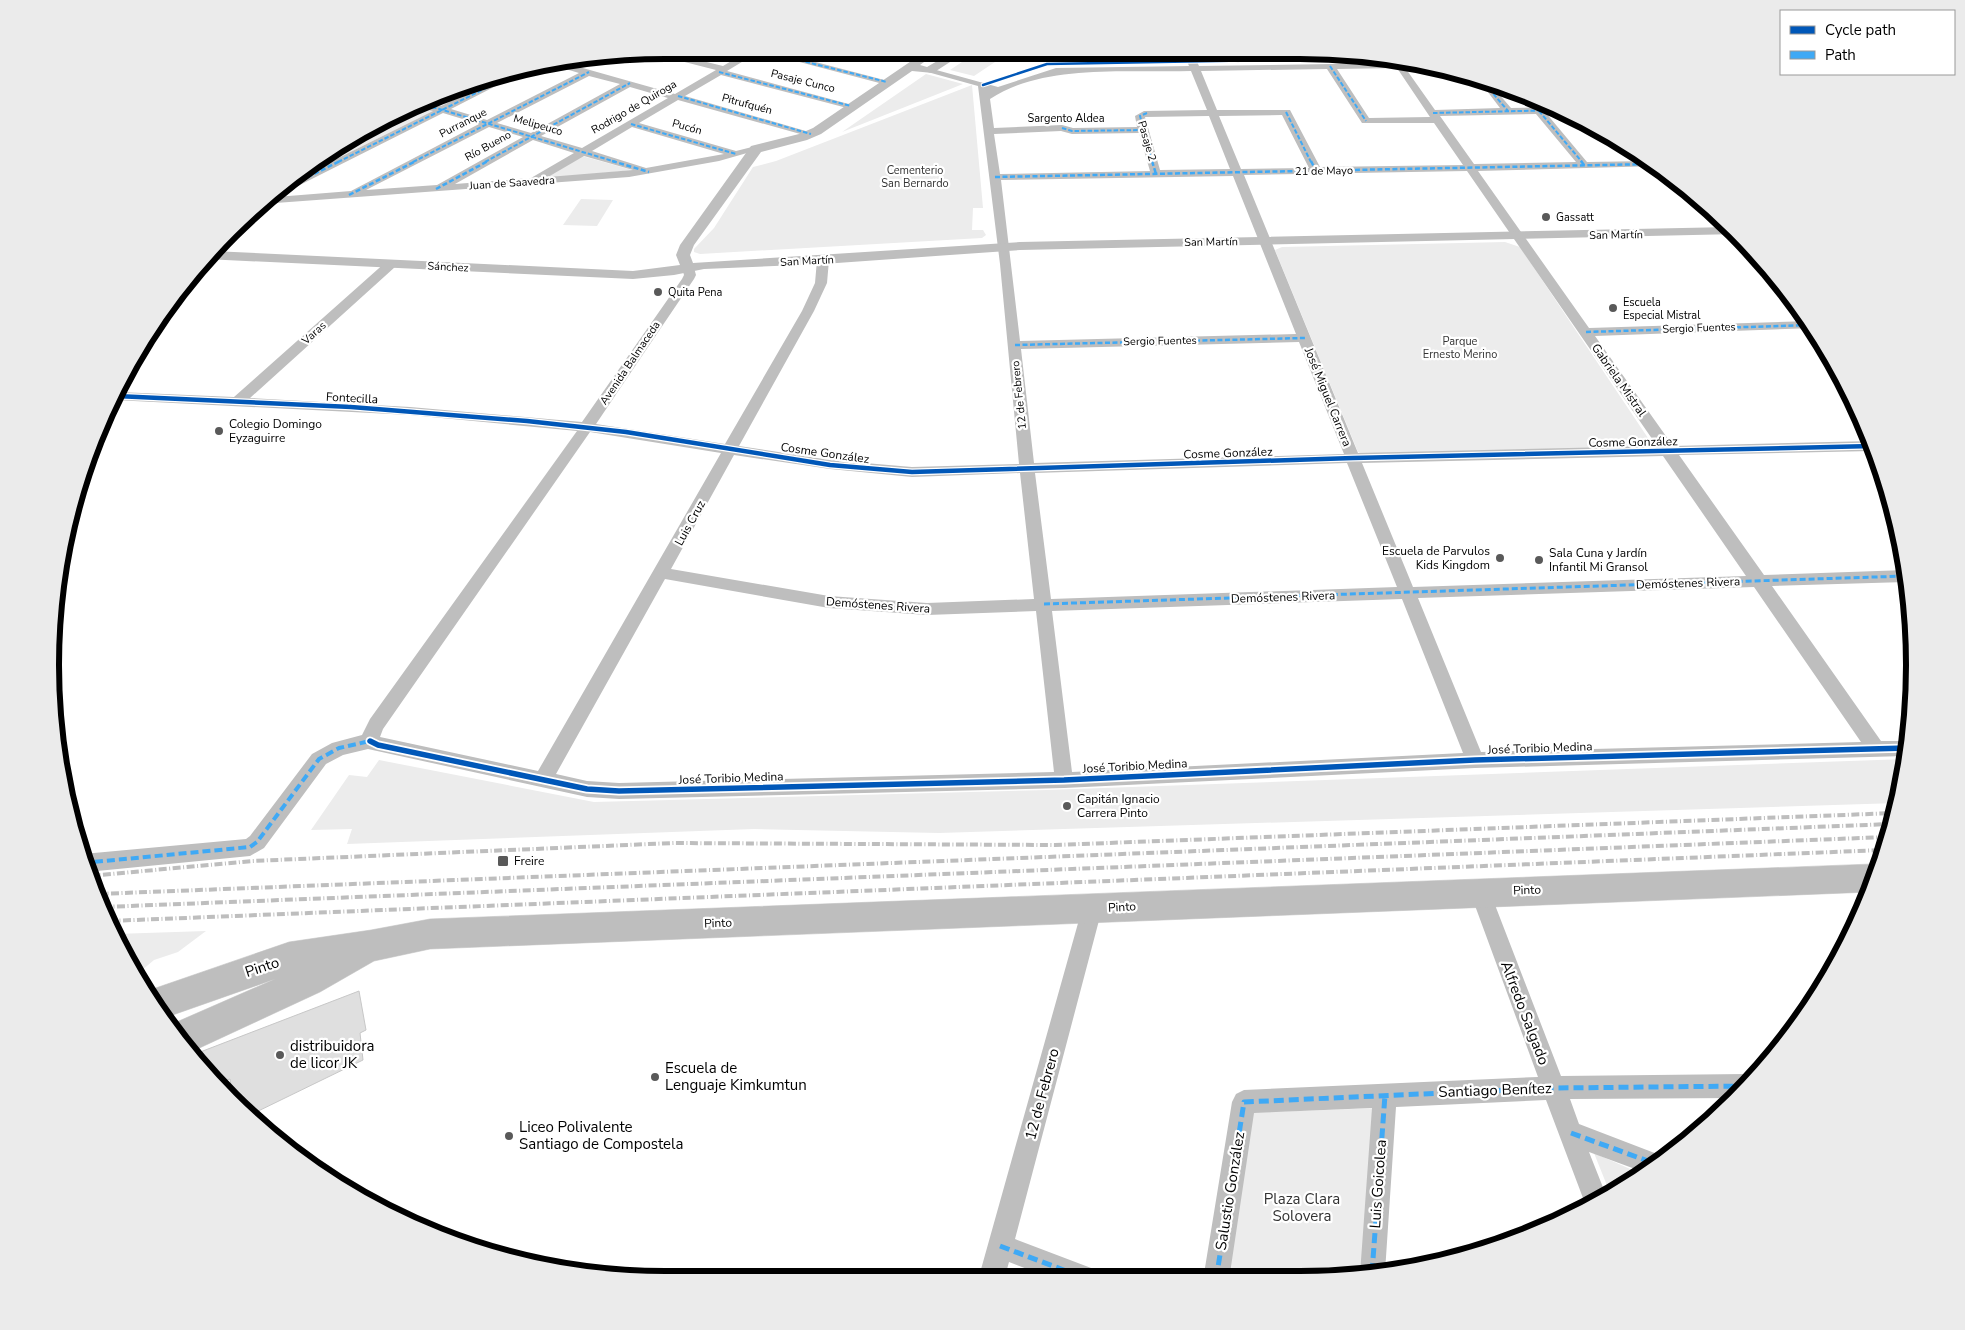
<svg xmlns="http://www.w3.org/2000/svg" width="1965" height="1330" font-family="'Nunito Sans',sans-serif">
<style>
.green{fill:#ececec}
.building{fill:#dfdfdf;stroke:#c7c7c7}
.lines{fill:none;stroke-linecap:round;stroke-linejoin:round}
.primary-casing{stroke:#dbdbdb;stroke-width:1}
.minor{fill:#bebebe;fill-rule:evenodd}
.tertiary{fill:#bebebe;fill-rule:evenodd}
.primary{fill:#bebebe;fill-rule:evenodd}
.rail{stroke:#bebebe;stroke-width:4;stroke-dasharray:8 2.5 1 2.5;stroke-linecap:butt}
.quiet-far4{stroke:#3fa9f5;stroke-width:2;stroke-dasharray:4.5 2;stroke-linecap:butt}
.quiet-far3{stroke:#3fa9f5;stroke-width:2.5;stroke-dasharray:5 2.5;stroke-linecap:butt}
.quiet-far2{stroke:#3fa9f5;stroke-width:3;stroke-dasharray:6 3;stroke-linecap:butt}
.quiet-far1{stroke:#3fa9f5;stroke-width:4;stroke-dasharray:8 4;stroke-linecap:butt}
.quiet{stroke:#3fa9f5;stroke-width:5;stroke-dasharray:10 5;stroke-linecap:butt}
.cycleway-far2-casing{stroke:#fff;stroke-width:4.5}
.cycleway-far1-casing{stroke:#fff;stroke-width:7}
.cycleway-casing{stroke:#fff;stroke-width:9}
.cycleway-far2{stroke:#0057b8;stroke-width:2.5}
.cycleway-far1{stroke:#0057b8;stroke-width:4.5}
.cycleway{stroke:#0057b8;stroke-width:5.5}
.poi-dot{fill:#595959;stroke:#fff;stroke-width:2}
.labels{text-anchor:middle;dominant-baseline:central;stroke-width:4.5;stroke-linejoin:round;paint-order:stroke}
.far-street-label{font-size:11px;fill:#000;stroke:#fff}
.far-park-label{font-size:11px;fill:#333;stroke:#fff}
.far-poi-label{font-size:11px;fill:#000;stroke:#fff;text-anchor:start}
.street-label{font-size:12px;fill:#000;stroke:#fff}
.poi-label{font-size:12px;fill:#000;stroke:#fff;text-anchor:start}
.near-street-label{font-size:15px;fill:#000;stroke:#fff}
.near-poi-label{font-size:15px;fill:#000;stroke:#fff;text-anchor:start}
.near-park-label{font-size:15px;fill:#333;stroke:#fff}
.rim{fill:none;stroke:#000;stroke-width:6}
</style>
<rect width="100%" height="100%" fill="#fff"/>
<!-- green -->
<path class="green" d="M974,54L998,60L974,76L950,70Z
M507,73L441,106L423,104L468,83Z
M926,74L963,84L842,132Z
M972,85L983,208H973L972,230H983L986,235L982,238L700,254L694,252V249L714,228L753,167L776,161Z
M415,108L433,111L288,183L323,154Z
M582,156L632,170L542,179Z
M581,199L613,200L597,226L563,225Z
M1505,242L1520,247L1648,438L1647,444L1642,447L1362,454L1358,452L1275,250L1282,247Z
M1906,759L1903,785L1898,803L939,833L754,829L347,844L352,829L311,830L349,775L367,777L379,760L594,802L1047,790Z
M206,931L178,952L154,960L135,976L115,934Z
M1381,1108L1369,1273L1300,1280H1219L1244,1113Z
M1594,1153L1637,1172L1642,1176L1610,1193Z"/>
<!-- building -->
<path class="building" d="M359,991L366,1030L360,1033L363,1060L248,1116L234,1104L230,1079L217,1083L195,1054Z"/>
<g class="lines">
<defs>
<path id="primary" d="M1875,864L1879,865L1871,892L430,949L374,961L320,992L193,1051L172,1024L275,979L167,1017L147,991L289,942L371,930L430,919Z"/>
</defs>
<!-- primary casing -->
<use href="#primary" class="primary-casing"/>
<!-- minor -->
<path class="minor" d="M1238,50L1243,60L1238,63L1235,62L1229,51Z
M1288,50H1298L1286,62H1280L1278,60Z
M1183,51H1192L1199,66L1394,63L1395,59L1404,60V63L1426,64L1438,68L1406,69L1435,110L1500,108L1481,83L1492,86L1511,108L1554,107L1567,112L1546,113L1587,162L1650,161L1657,166L1478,171L1589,328L1810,321L1814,328L1595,336L1673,446L1872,441L1873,451L1679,455L1764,575L1906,570V582L1772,586L1881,741H1908L1906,756L1475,768L1064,788L619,799L587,797L368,749L343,755L326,764L264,848L250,856L87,872L81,855L83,854L246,839L250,836L312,754L332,743L362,735L370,719L577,431L410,415L114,400L119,392L234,397L387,261H395L397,264L395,267L250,398L410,407L582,422L682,279L684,275L682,268L688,264L694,268L696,275L694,279L596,424L725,444L802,311L815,283L817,260L823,256L829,260L827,283L814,311L739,446L830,460L912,467L1019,464L1000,264L978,86L924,71L929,68L998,87L1056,68L1189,66ZM1397,68L1430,117L1369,118L1337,69ZM1327,69L1362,123H1434L1463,165L1320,167L1290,110H1217L1201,71ZM1191,71L1207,110L1144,111L1135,116L1137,127L1073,128L1062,125L994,128L990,99C1044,63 1128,73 1191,71ZM1536,114L1576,162L1474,164L1440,116ZM1282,115L1309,168L1241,169L1219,116ZM1209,116L1230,169L1160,170L1145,117ZM1061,131L1072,134L1139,133L1150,171L1000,174L994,134ZM1467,171L1657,446L1358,453L1244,175ZM1233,176L1296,334L1020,341L1001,180ZM1299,342L1344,454L1034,463L1021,349ZM590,432L721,453L538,771L380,737L383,729ZM734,455L830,469L912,477L1020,473L1034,599L927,603L829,596L671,569ZM1663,456L1746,576L1413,587L1362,463ZM1347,463L1397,587L1051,599L1035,473ZM665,579L829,608L927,615L1036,611L1054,772L619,783L587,781L556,774ZM1754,587L1861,742L1481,752L1418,598ZM1402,599L1463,753L1072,772L1052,611Z
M894,53H911L927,58L922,61Z
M743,54H755L727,71L856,106L851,109L721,75L685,96L816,134L811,137L678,100L639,123L736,151L756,146L761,149L719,161L629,177L262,204L288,183L433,111L415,108L424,104L441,106L509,73L527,70L451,109L487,120L579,73L549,64L558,61L675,94L716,70L665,57L664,55H678L723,66ZM589,76L620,84L531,133L497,123ZM630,87L668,98L582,148L541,136ZM443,113L479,124L351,191L276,197ZM489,127L523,137L437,185L366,190ZM632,127L724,154L646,168L592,151ZM533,140L574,153L531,178L455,184ZM584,156L633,170L548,177Z
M769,54H785L892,82L887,85Z
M1689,194L1720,218L1733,232L1731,234H1723L1689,198Z
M1480,883L1487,885L1490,892L1561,1076L1746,1074L1753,1077L1737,1098L1570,1099L1579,1124L1665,1157L1646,1173L1589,1152L1606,1195L1586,1206L1546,1100L1396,1107L1385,1272L1360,1274L1372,1108L1254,1113L1229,1280H1203L1232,1102L1236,1094L1244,1090L1538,1077L1470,892L1473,885Z
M1092,900L1099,902L1102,909L1015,1239L1099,1271L1103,1280H1056L1009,1262L1004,1280H978L1082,909L1085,902Z"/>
<!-- tertiary -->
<path class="tertiary" d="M923,53H936L920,65L927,67L951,53H964L933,73L912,71L821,134L807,140L761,152L694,245L690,255L693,263L1020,242L1731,227L1738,234L1020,250L823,264L704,269L674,275L633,279L205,259L212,251L633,271L680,265L676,255L680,245L751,146L799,134L813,128Z"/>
<!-- primary -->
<use href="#primary" class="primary"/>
<!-- rail -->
<path class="rail" d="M89,876L252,861L674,843L1055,845L1895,813
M97,894L1891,824
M103,907L1887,837
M109,921L1883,850"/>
<!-- quiet-far4 -->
<path class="quiet-far4" d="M899,53L922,58
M774,54L887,82
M1330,66L1366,121
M719,72L851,106
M1485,84L1508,111
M678,96L811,134
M419,107L436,108L616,162
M1539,111L1582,162
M1286,112L1311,162
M1147,113L1140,116L1152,162
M1433,113L1563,110
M631,124L736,154
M1062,128L1072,131L1143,130
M338,162L522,70
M413,162L589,72
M485,162L630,83"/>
<!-- quiet-far3 -->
<path class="quiet-far3" d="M612,161L649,172
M1152,161L1156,174
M1311,161L1316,171
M1581,161L1584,165
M995,177L1654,164
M436,189L488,161
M274,194L340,161
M349,195L416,161
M1586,332L1812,325
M1015,345L1305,338"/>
<!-- quiet-far2 -->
<path class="quiet-far2" d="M1044,604L1906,576"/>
<!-- quiet-far1 -->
<path class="quiet-far1" d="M83,863L250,847L257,842L319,759L339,748L370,741"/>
<!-- quiet -->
<path class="quiet" d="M1571,1133L1656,1164
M1000,1246L1090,1280
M1372,1273L1385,1095
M1216,1280L1244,1102L1554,1088L1746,1086"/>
<defs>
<path id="cycleway-far2" d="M983,85L1047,64L1379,58"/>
<path id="cycleway-far1" d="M116,396L351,407L527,421L626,432L830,465L912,472L1353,458L1873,446"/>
<path id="cycleway" d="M370,741L378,745L587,789L619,791L1064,780L1475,760L1907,748"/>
</defs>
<!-- cycleway-far2 casing -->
<use href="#cycleway-far2" class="cycleway-far2-casing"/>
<!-- cycleway-far1 casing -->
<use href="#cycleway-far1" class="cycleway-far1-casing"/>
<!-- cycleway casing -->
<use href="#cycleway" class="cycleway-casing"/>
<!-- cycleway-far2 -->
<use href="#cycleway-far2" class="cycleway-far2"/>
<!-- cycleway-far1 -->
<use href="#cycleway-far1" class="cycleway-far1"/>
<!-- cycleway -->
<use href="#cycleway" class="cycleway"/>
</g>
<!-- markers -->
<g class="poi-dot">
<circle cx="1546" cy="217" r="5"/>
<circle cx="658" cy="292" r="5"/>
<circle cx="1613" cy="308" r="5"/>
<circle cx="219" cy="431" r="5"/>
<circle cx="1500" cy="558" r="5"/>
<circle cx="1539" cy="560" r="5"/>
<circle cx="1067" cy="806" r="5"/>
<rect x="497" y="855" width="12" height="12" rx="2.5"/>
<circle cx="280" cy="1055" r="5"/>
<circle cx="655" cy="1077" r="5"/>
<circle cx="509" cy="1136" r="5"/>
</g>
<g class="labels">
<!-- far-street labels -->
<g class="far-street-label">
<text transform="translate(803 81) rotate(14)">Pasaje Cunco</text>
<text transform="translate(747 104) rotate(15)">Pitrufquén</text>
<text transform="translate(634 107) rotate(-30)">Rodrigo de Quiroga</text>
<text x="1066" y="118">Sargento Aldea</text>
<text transform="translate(463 123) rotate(-27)">Purranque</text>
<text transform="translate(538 125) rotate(16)">Melipeuco</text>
<text transform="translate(687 127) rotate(16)">Pucón</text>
<text transform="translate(1147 141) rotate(74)">Pasaje 2</text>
<text transform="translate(488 146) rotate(-29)">Río Bueno</text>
<text transform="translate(1324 171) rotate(-1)">21 de Mayo</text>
<text transform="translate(512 183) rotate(-4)">Juan de Saavedra</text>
<text transform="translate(1616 235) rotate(-1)">San Martín</text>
<text transform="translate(1211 242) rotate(-1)">San Martín</text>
<text transform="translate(807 261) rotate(-3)">San Martín</text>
<text transform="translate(448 267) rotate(3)">Sánchez</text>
<text transform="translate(1699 328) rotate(-2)">Sergio Fuentes</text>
<text transform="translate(314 333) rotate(-42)">Varas</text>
<text transform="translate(1160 341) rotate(-1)">Sergio Fuentes</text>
<text transform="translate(630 363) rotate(-56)">Avenida Balmaceda</text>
<text transform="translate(1019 395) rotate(-96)">12 de Febrero</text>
</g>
<!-- far-park labels -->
<g class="far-park-label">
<text x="915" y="170">Cementerio<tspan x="915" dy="13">San Bernardo</tspan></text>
<text x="1460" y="341">Parque<tspan x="1460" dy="13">Ernesto Merino</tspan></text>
</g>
<!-- far-poi labels -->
<g class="far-poi-label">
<text x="1556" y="217">Gassatt</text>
<text x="668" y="292">Quita Pena</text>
<text x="1623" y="302">Escuela<tspan x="1623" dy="13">Especial Mistral</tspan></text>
</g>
<!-- street labels -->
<g class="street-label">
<text transform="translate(1619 380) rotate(55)">Gabriela Mistral</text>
<text transform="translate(1328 397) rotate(68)">José Miguel Carrera</text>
<text transform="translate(352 398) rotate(3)">Fontecilla</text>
<text transform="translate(1633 442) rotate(-1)">Cosme González</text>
<text transform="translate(825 453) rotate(8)">Cosme González</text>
<text transform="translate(1228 453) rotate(-2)">Cosme González</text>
<text transform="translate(690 523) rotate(-61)">Luis Cruz</text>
<text transform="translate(1688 583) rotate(-2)">Demóstenes Rivera</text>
<text transform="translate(1283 597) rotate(-2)">Demóstenes Rivera</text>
<text transform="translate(878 605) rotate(4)">Demóstenes Rivera</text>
<text transform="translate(1540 748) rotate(-2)">José Toribio Medina</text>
<text transform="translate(1135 766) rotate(-3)">José Toribio Medina</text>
<text transform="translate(731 778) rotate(-2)">José Toribio Medina</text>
<text transform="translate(1527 890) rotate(-2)">Pinto</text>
<text transform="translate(1122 907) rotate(-3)">Pinto</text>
<text transform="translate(718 923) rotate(-2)">Pinto</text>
</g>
<!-- poi labels -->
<g class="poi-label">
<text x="229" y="424">Colegio Domingo<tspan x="229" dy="14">Eyzaguirre</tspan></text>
<text x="1490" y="551" text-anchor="end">Escuela de Parvulos<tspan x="1490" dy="14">Kids Kingdom</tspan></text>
<text x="1549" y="553">Sala Cuna y Jardín<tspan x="1549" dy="14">Infantil Mi Gransol</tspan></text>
<text x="1077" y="799">Capitán Ignacio<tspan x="1077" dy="14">Carrera Pinto</tspan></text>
<text x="514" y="861">Freire</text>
</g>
<!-- near-street labels -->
<g class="near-street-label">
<text transform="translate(262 967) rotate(-18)">Pinto</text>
<text transform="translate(1525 1013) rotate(69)">Alfredo Salgado</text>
<text transform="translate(1495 1090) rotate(-2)">Santiago Benítez</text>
<text transform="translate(1042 1094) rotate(-75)">12 de Febrero</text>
<text transform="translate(1378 1184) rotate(-86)">Luis Goicolea</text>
<text transform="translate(1230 1191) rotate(-81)">Salustio González</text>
</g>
<!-- near-poi labels -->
<g class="near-poi-label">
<text x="290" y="1046">distribuidora<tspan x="290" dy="17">de licor JK</tspan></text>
<text x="665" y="1068">Escuela de<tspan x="665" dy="17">Lenguaje Kimkumtun</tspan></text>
<text x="519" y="1127">Liceo Polivalente<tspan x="519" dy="17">Santiago de Compostela</tspan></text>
</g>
<!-- near-park labels -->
<g class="near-park-label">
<text x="1302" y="1199">Plaza Clara<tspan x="1302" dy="17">Solovera</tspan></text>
</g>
</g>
<!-- crop -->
<path d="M0 0H1965V1330H0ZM665 59H1300A606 606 0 0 1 1906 665V665A606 606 0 0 1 1300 1271H665A606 606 0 0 1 59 665V665A606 606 0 0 1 665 59Z" fill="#ebebeb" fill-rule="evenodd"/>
<path class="rim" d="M665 59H1300A606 606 0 0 1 1906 665V665A606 606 0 0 1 1300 1271H665A606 606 0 0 1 59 665V665A606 606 0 0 1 665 59Z"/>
<!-- legend -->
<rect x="1780" y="10" width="175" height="65" fill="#ffffff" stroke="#999999"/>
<rect x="1790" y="26" width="25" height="8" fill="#0057b8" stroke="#999999"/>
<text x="1825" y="35" font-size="15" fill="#000000">Cycle path</text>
<rect x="1790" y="51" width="25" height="8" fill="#3fa9f5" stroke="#999999"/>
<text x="1825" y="60" font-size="15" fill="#000000">Path</text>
</svg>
